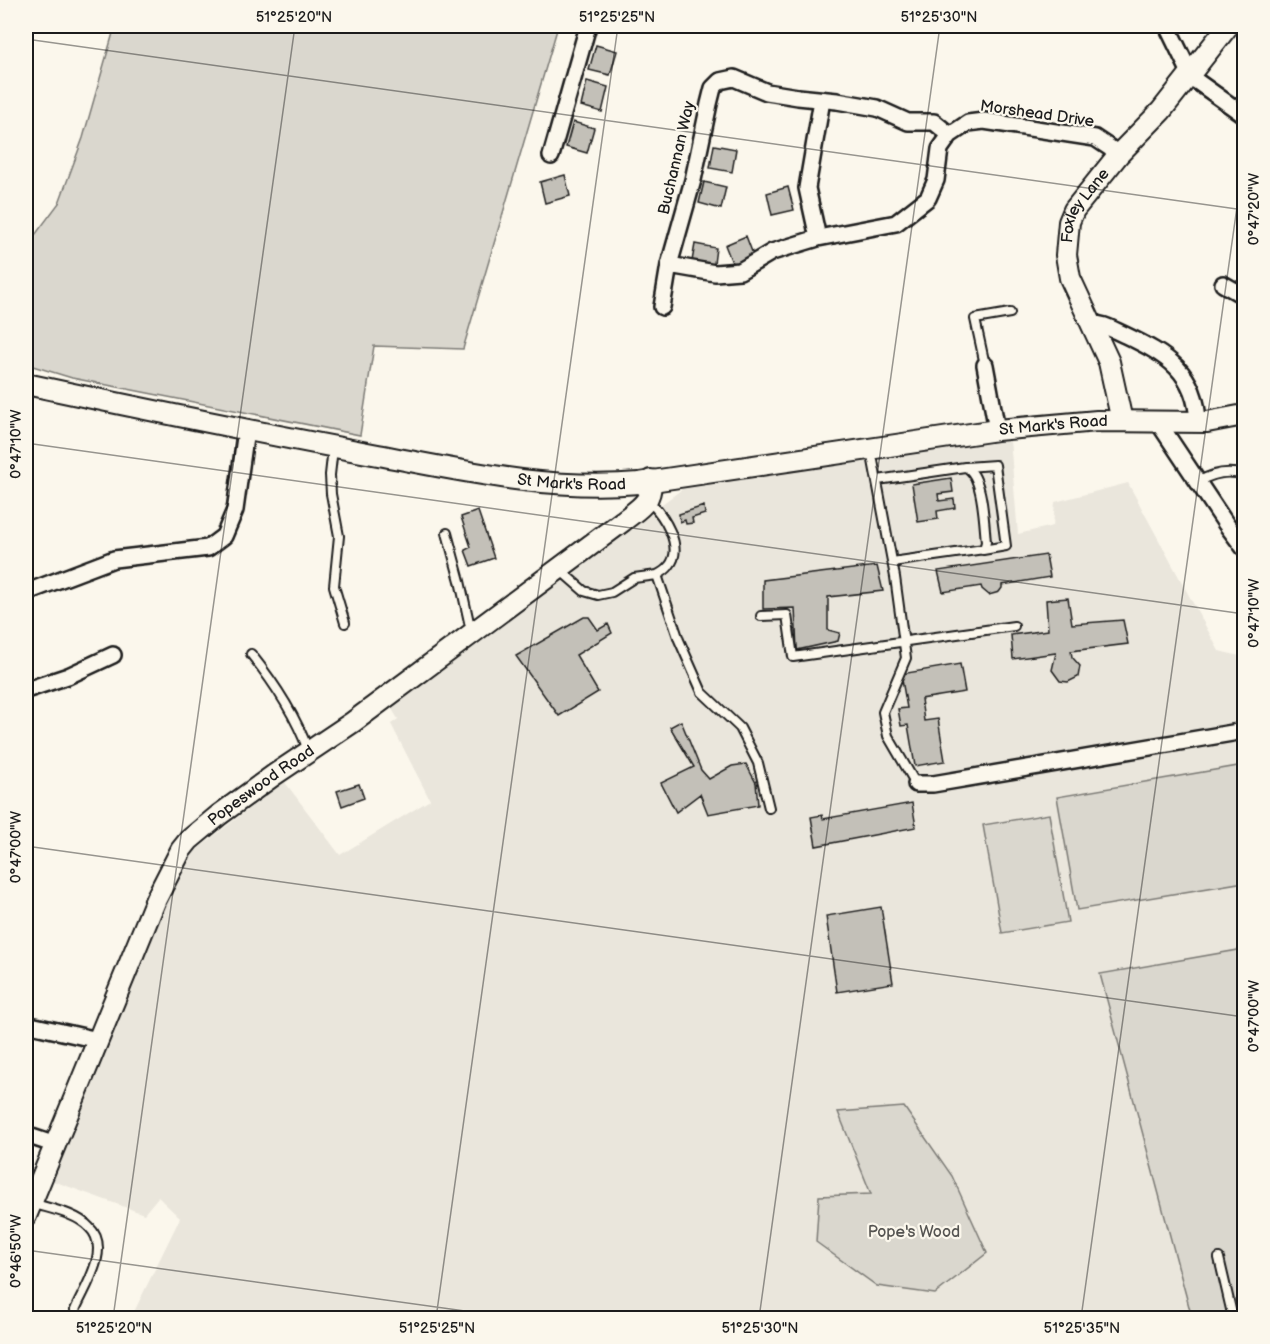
<svg xmlns="http://www.w3.org/2000/svg" width="1270" height="1344" font-family="'Balsamiq Sans',sans-serif">
<style>
.built{fill:#eae6dc}
.green{fill:#dad7ce;stroke:#7b7a75;stroke-width:1.5}
.building{fill:#c3c0b8;stroke:#1c1c1c;stroke-width:1.5}
.lines{fill:none;stroke-linecap:round;stroke-linejoin:round}
.service-casing{stroke:#1c1c1c;stroke-width:12}
.minor-casing{stroke:#1c1c1c;stroke-width:20}
.tertiary-casing{stroke:#1c1c1c;stroke-width:24}
.service{stroke:#fbf7ec;stroke-width:8}
.minor{stroke:#fbf7ec;stroke-width:15}
.tertiary{stroke:#fbf7ec;stroke-width:20}
.ticks{fill:none;stroke:#1c1c1c;stroke-width:1.5;stroke-opacity:0.45}
.labels{text-anchor:middle;dominant-baseline:central;stroke-width:4.5;stroke-linejoin:round;paint-order:stroke}
.street-label{font-size:16px;fill:#1c1c1c;stroke:#fbf7ec}
.park-label{font-size:16px;fill:#555451;stroke:#fbf7ec}
.neatline{fill:none;stroke:#1c1c1c;stroke-width:2}
.ticks-label{font-size:15px;text-anchor:middle;fill:#1c1c1c}
</style>
<rect width="100%" height="100%" fill="#fbf7ec"/>
<filter id="ink" filterUnits="userSpaceOnUse"><feTurbulence type="fractalNoise" baseFrequency=".0167" numOctaves="2"/><feDisplacementMap in="SourceGraphic" scale="12" xChannelSelector="R" yChannelSelector="G"/><feConvolveMatrix kernelMatrix="1 2 1 2 8 2 1 2 1" color-interpolation-filters="sRGB"/></filter>
<g filter="url(#ink)">
<!-- built -->
<path class="built" d="M1010,440L1018,534L1053,526L1055,502L1128,483L1219,651L1244,657V949L1100,975L1192,1318H131L180,1218L158,1197L144,1214L53,1181L181,862L284,781L340,855L430,800L391,724L398,719L389,704L692,482Z"/>
<!-- green -->
<path class="green" d="M115,26H558L463,349L374,346L360,435L72,378L26,364V247L59,203L83,138Z
M1244,765V882L1077,910L1057,797Z
M1049,814L1068,922L1002,933L983,825Z
M1244,949V1318H1192L1100,974Z
M904,1107L952,1176L987,1253L935,1294L877,1286L816,1242L819,1196L871,1194L838,1112Z"/>
<!-- building -->
<path class="building" d="M606,26H625L624,30Z
M596,45L617,51L610,75L589,70Z
M587,81L608,87L602,112L581,106Z
M573,122L594,128L587,153L566,147Z
M714,145L736,149L732,172L710,168Z
M565,175L570,196L545,203L540,182Z
M704,182L726,187L721,209L699,203Z
M788,187L794,210L772,215L767,193Z
M746,236L754,257L733,265L725,245Z
M695,244L716,248L713,271L691,267Z
M951,478L953,492L938,494L939,501L954,499L955,508L937,511L938,519L918,522L912,484Z
M704,506L705,514L692,518L693,523L686,524L685,520L680,522L679,514Z
M478,511L494,558L471,566L465,550L471,547L461,517Z
M1046,555L1050,577L1002,585V588L999,592L989,595L982,589L981,586L943,592L938,571Z
M877,566L883,591L828,597V630L840,633L838,641L797,650L795,608L763,609V580Z
M1068,598L1072,624L1123,620L1128,644L1071,651L1072,657L1080,666L1078,677L1068,682L1060,681L1052,670L1056,653L1013,659L1011,635L1048,630L1046,600Z
M584,617H589L598,630L608,624L612,633L576,655L598,692L559,716L516,656Z
M960,664L965,692L921,699L924,721L938,719L945,761L915,766L908,725L901,726L898,709L907,708L901,674Z
M681,721L701,770L709,779L732,766L746,764L756,783L758,805L708,814L700,794L676,812L661,783L694,767L670,727Z
M359,784L364,798L342,806L337,791Z
M912,803L916,827L816,846L811,817L822,815L823,819Z
M881,907L893,983L837,992L826,916Z"/>
<g class="lines">
<defs>
<path id="service" d="M985,365L975,319L1010,313
M26,400L28,387
M333,448L330,475L331,494L339,536L334,586L345,623
M871,450L895,577L906,658L883,712L888,736L916,784
M966,467L995,465L1006,546L983,550
M878,480L965,467C983,473 984,523 986,542L984,549L892,562
M1198,482C1213,473 1227,470 1244,475
M649,501C663,515 685,547 669,566C666,570 661,573 657,575L679,640L702,692L740,728L758,763L769,808
M447,533L460,581L471,631
M560,570L584,591L598,595L612,592L634,578L657,575
M761,616L787,615L793,657L1014,626
M251,654C275,684 295,714 308,750
M32,1203C50,1209 76,1213 89,1227C112,1248 85,1287 75,1310
M1219,1258L1233,1318"/>
<path id="minor" d="M1167,26L1190,73
M1188,75L1244,115
M551,156L588,26
M818,238L807,188L822,100
M669,265L715,273L740,271L772,252L818,238L896,223L928,198L936,180L940,149L950,135L968,123L984,121L1095,138L1119,154
M1223,284L1244,296
M662,307L669,265L693,180L709,104L713,88L720,81L734,78L767,92L798,97L837,101L877,108L908,122H934L950,135
M1090,324C1104,323 1113,330 1125,335C1167,355 1196,372 1198,422
M985,365L997,430
M1158,422L1226,524L1244,548
M27,592L114,559L208,548L224,536L235,510L246,430
M26,690L68,676L113,655
M916,784H933L1244,731
M26,1024L98,1040
M26,1135L56,1145"/>
<g id="tertiary">
<path id="s1" d="M26,384C143,409 260,433 378,455C464,471 550,491 639,483L997,430L1097,421L1207,422L1244,415"/>
<path id="s2" d="M1122,421L1109,362L1070,278L1066,255L1069,222L1074,210L1119,154L1161,111L1228,26"/>
<path id="s3" d="M26,1216L156,899L181,850L189,840L219,815L274,775L353,722L623,521C639,508 652,503 651,480"/>
</g>
</defs>
<!-- service casing -->
<use href="#service" class="service-casing"/>
<!-- minor casing -->
<use href="#minor" class="minor-casing"/>
<!-- tertiary casing -->
<use href="#tertiary" class="tertiary-casing"/>
<!-- service -->
<use href="#service" class="service"/>
<!-- minor -->
<use href="#minor" class="minor"/>
<!-- tertiary -->
<use href="#tertiary" class="tertiary"/>
</g>
</g>
<!-- ticks -->
<path class="ticks" d="M26,39L1244,210M26,443L1244,614M26,846L1244,1017M26,1250L516,1318M113,1318L295,26M436,1318L618,26M759,1318L940,26M1081,1318L1244,157"/>
<g class="labels">
<!-- street labels -->
<g class="street-label">
<text transform="translate(1037 114) rotate(8)">Morshead Drive</text>
<text transform="translate(677 158) rotate(-77)">Buchannan Way</text>
<text stroke="none"><textPath href="#s2" startOffset="231">Foxley Lane</textPath></text>
<text stroke="none"><textPath href="#s1" startOffset="1041">St Mark's Road</textPath></text>
<text stroke="none"><textPath href="#s1" startOffset="555">St Mark's Road</textPath></text>
<text stroke="none"><textPath href="#s3" startOffset="501">Popeswood Road</textPath></text>
</g>
<!-- park labels -->
<g class="park-label">
<text x="914" y="1232">Pope's Wood</text>
</g>
</g>
<!-- margin -->
<rect width="1270" height="1344" fill="none" stroke="#fbf7ec" stroke-width="66"/>
<rect x="33" y="33" width="1204" height="1278" class="neatline"/>
<g class="ticks-label">
<text x="294" y="22">51°25'20"N</text>
<text x="617" y="22">51°25'25"N</text>
<text x="939" y="22">51°25'30"N</text>
<text transform="translate(1254 209) rotate(-90)" y="5">0°47'20"W</text>
<text transform="translate(16 444) rotate(-90)" y="5">0°47'10"W</text>
<text transform="translate(1254 613) rotate(-90)" y="5">0°47'10"W</text>
<text transform="translate(16 847) rotate(-90)" y="5">0°47'00"W</text>
<text transform="translate(1254 1016) rotate(-90)" y="5">0°47'00"W</text>
<text transform="translate(16 1251) rotate(-90)" y="5">0°46'50"W</text>
<text x="114" y="1333">51°25'20"N</text>
<text x="437" y="1333">51°25'25"N</text>
<text x="760" y="1333">51°25'30"N</text>
<text x="1082" y="1333">51°25'35"N</text>
</g>
</svg>
